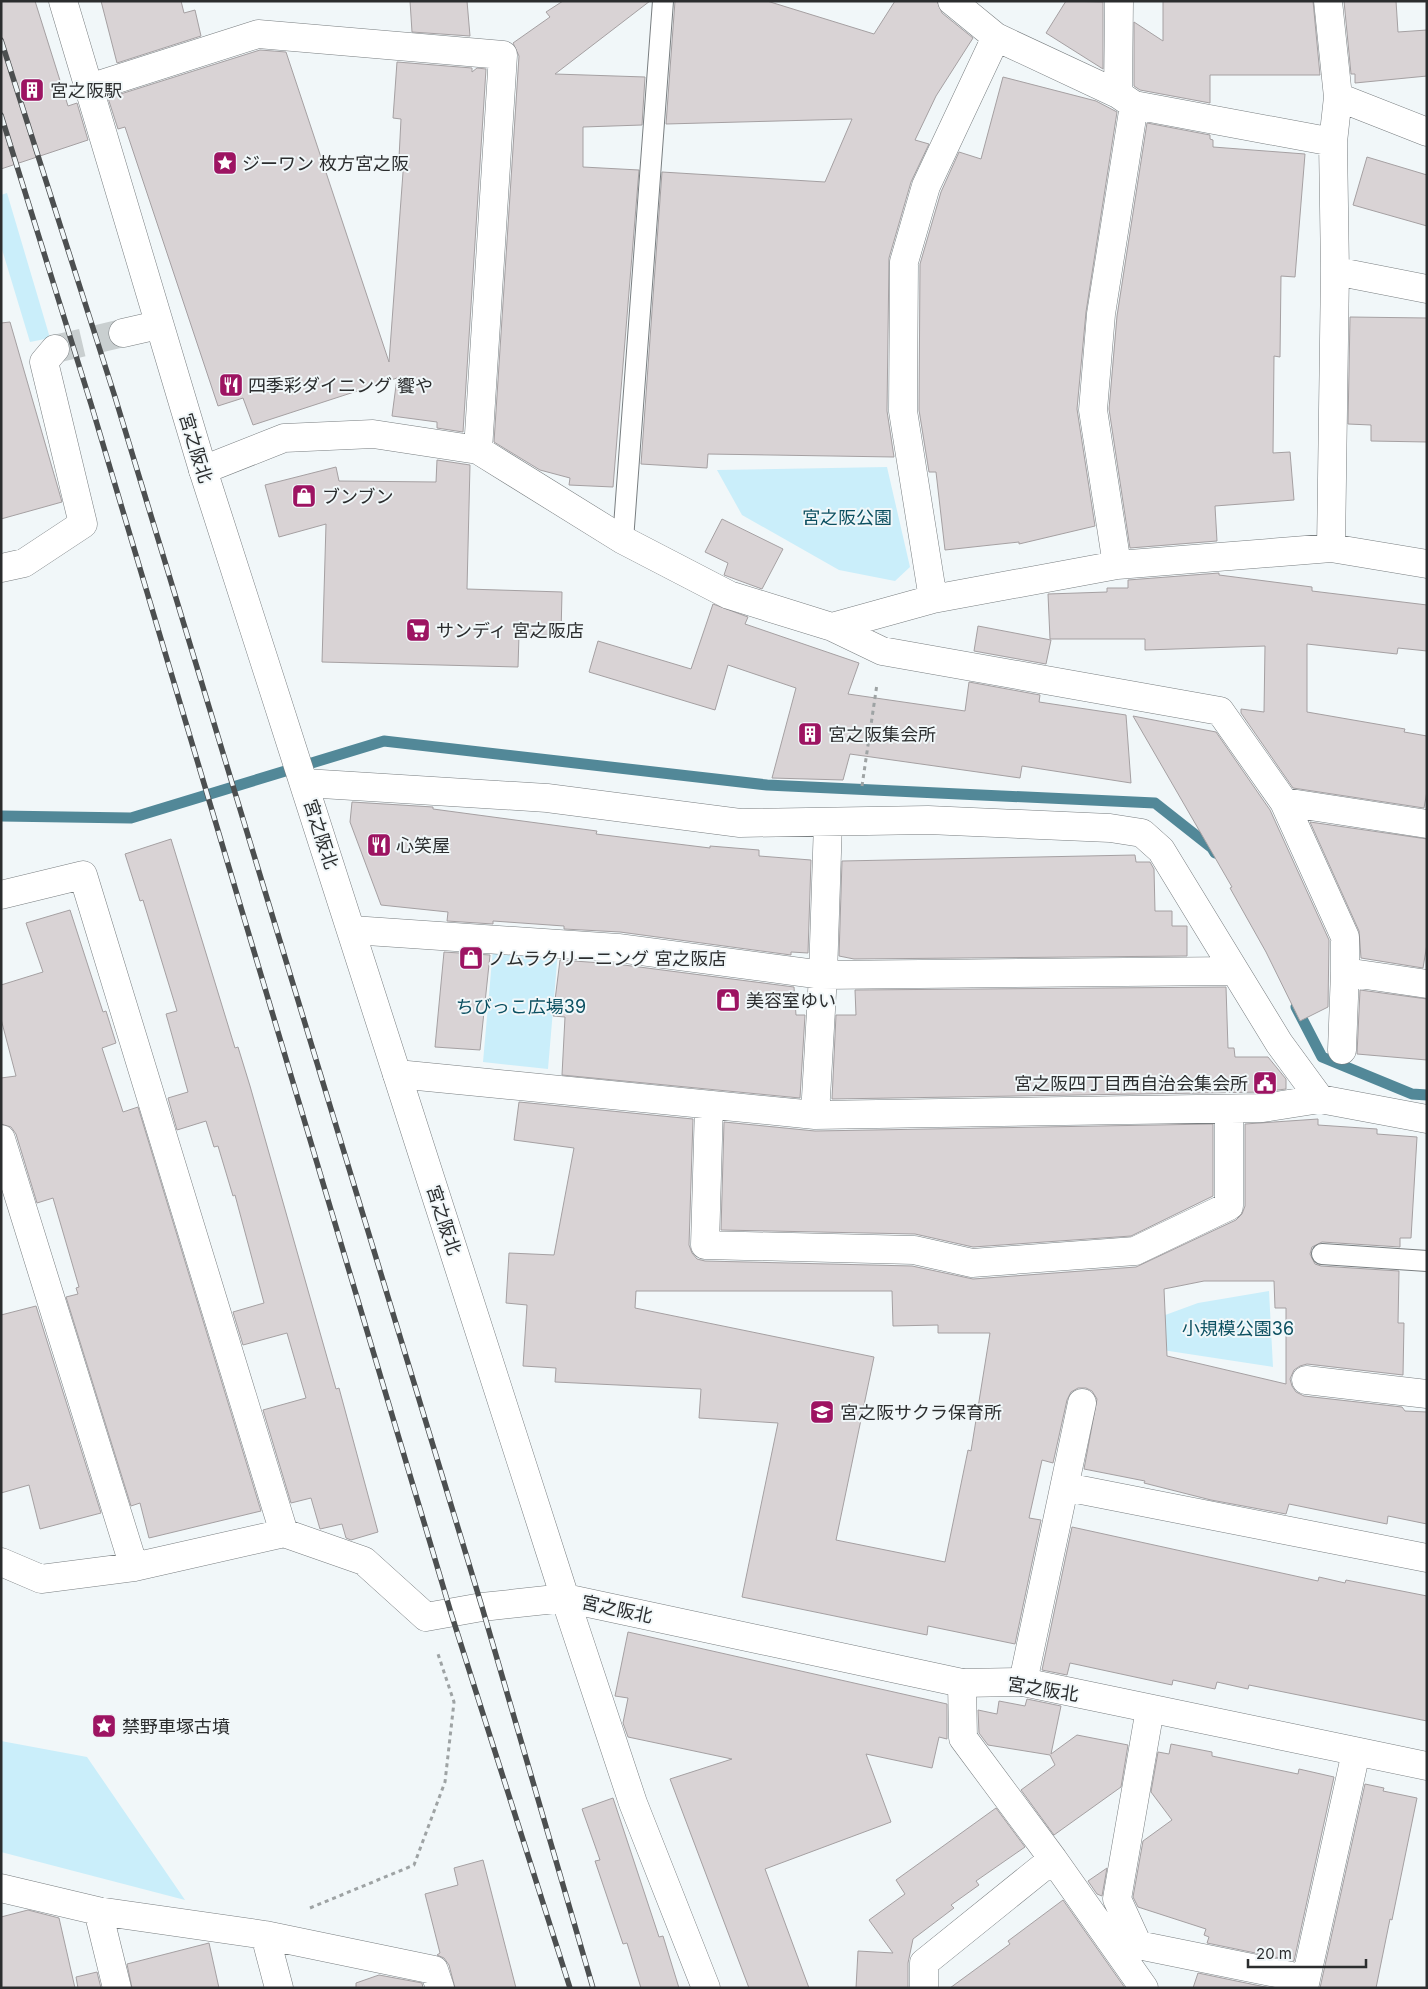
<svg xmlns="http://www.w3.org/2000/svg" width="1428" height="1989" font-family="Inter,'Noto Sans JP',sans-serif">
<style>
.green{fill:#caeefa}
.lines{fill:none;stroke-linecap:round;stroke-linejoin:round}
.stream{stroke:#528898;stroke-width:11}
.building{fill:#d9d3d5;stroke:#a5a0a2;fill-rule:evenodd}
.minor-tunnel{stroke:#c9cfd0;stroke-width:28;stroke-dasharray:28 14;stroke-linecap:butt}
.service-casing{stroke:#797e80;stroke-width:22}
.minor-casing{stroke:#797e80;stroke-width:29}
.tertiary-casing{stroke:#797e80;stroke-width:29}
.path{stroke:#9ea3a4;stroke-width:3;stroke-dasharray:4 4;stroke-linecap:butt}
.service{stroke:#fff;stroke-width:20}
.minor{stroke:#fff;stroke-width:28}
.tertiary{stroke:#fff;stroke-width:28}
.rail-casing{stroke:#4c4f50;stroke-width:5.5}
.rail{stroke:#f1f7f9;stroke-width:4;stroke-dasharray:11;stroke-linecap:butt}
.labels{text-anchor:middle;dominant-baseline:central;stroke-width:4;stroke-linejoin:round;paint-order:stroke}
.poi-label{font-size:18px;fill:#2b2d2e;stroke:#f1f7f9;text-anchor:start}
.street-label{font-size:18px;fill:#2b2d2e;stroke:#f1f7f9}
.park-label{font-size:18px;fill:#0c5061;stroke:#f1f7f9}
</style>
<rect width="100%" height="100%" fill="#f1f7f9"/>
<!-- green -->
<path class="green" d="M7,193L50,338L30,342L1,246V195Z
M887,467L910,567L895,581L839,570L742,515L717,470Z
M493,949L558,951L548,1069L483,1062Z
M1269,1291L1273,1367L1097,1340L1198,1303Z
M1,1741L87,1757L185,1900L1,1852Z"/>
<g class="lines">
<!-- stream -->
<path class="stream" d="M1,816L131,818L384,741L767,785L1155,803L1212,848L1215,853
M1296,1007L1322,1057L1412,1094L1427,1095"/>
</g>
<!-- building -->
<path class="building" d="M1,1H35L68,106L77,103L88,140L1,169Z
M101,1H181L184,13L195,10L201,36L117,63Z
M410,1H467L470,36L412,32Z
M563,1H650L555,74L645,77L642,125L583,127V167L639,170L613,487L569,485L570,478L540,470L494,442L519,56L513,43L550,17L546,12Z
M675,1H767L874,34L895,1H937L942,13L973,38L936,96L915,140L929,144L911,182L889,258L887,411L894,457L708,454L707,468L641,464L662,172L825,182L852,119L666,124Z
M1066,1L1103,2V69L1046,33Z
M1163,1H1313L1320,75H1210V103L1140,90L1134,86V22L1163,41Z
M1344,1H1396L1398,32L1427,30V76L1355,83V74H1351Z
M260,50L286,52L389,362L404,159L399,158L401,119L393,118L397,62L472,68V72L477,68L486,69L463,432L437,428V422L392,416L397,378L253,425L243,398L218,406L125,127L118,129L108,98Z
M1003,77L1096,101L1117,112L1086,312L1077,409L1095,526L1019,544V542L945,550L936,472H929L919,410L920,264L941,192L959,152L981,159Z
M1147,123L1210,135V139L1213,140V147L1305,154L1295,277L1281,276L1280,357L1274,356L1273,453L1290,452L1294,500L1215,506L1217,541L1130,548L1109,409L1117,316Z
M1367,157L1427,175V226L1353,205Z
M1350,317L1427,318V442L1371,441V425L1348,424Z
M10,322L62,502L1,519V323Z
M437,460L470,465L467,589L562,592L561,635H519L518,667L322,662L326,524L279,537L265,485L336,467L339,481L436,482Z
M722,519L783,549L762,589L724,575L728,563L705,552Z
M1219,573V575L1312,587V591L1427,605V651L1398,648L1397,654L1307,644V712L1405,729L1404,732L1427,736V791L1424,808L1293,788L1241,713V709L1264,712L1265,646L1145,650V639H1050L1048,594L1107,592V588H1128V580Z
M713,604L748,617L745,624L859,663L848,694L965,711L969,682L1040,695L1039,702L1126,715L1131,783L1022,766L1020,778L850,754L843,780L772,778L796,688L728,665L715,710L589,672L598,641L691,669Z
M978,626L1051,640L1046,664L974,651Z
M1133,716L1216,732L1270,810L1329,940L1328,1007L1300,1021L1266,952L1230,888L1232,887Z
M352,802L433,807V809L597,831L596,834L710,848V846L759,850V856L811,860L808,953L791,952V955L620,932L564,929V926L493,921V924L447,921L448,912L381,905L350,822Z
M1310,822L1427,839V944L1423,968L1361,958L1359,931Z
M171,839L235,1048L238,1047L250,1086L336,1389L339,1388L378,1532L351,1540L346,1538L342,1524L320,1529L311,1498L291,1503L263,1410L306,1398L287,1333L243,1345L233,1312L264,1303L235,1195L233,1196L218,1146L214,1147L206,1121L177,1130L168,1098L188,1092L166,1014L177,1011L143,900L140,901L125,854Z
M1135,855L1136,862H1150L1154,869L1155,911H1172V926H1187V956L854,959L839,956L842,861Z
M70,910L103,1012L106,1011L116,1043L102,1048L123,1112L138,1107L261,1511L149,1538L140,1503L131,1506L66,1297L78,1294L76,1288L79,1287L53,1198L37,1203L16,1134L11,1127L1,1124V1078L16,1076L1,1019V985L43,972L26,923Z
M444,952L490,955L480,1050L435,1047Z
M560,960L616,964L794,987L796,1015H805L800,1098L562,1075L565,1017L553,1016Z
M1226,987L1228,1048H1234L1235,1057H1268L1286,1079V1089L1262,1092L832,1099L836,1015H856L855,990Z
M1360,990L1427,999V1060L1357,1054Z
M519,1102L693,1119L689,1245L692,1253L697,1259L705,1261L912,1266L973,1279L1136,1267L1236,1220L1242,1214L1245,1206V1124L1318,1119V1125L1377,1129V1134L1417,1137L1411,1238H1400V1247L1322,1242L1312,1247L1310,1254L1315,1264L1321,1266L1399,1271L1398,1323H1404L1403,1375L1307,1364L1300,1366L1294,1370L1290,1379L1292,1386L1296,1392L1304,1396L1402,1407L1405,1411L1427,1412V1524L1388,1516L1387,1524L1289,1504L1286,1514L1211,1500L1144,1483L1145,1481L1084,1469L1097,1399L1092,1391L1086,1388H1078L1071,1392L1067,1400L1053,1463L1042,1460L1029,1518L1041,1520L1015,1644L928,1626L927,1635L742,1597L778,1423L699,1418L701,1389L555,1382L556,1368L523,1366L527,1305L506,1303L509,1253L554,1255L574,1148L514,1140ZM1204,1281H1274L1275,1308H1286V1384L1167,1356L1164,1289ZM636,1291H892L893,1326L938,1325V1333H990L971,1451L968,1450L945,1562L836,1540L874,1357L635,1308Z
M724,1122L815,1131L1213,1124V1196L1131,1236L973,1247L915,1234L721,1230Z
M36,1306L101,1513L40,1529L29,1485L1,1493V1315Z
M1072,1527L1318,1581L1319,1577L1345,1583L1346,1580L1427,1596V1721L1249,1685L1248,1689L1217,1682L1215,1689L1173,1680L1172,1685L1070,1663L1067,1675L1042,1670Z
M628,1632L947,1704V1739L939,1737L932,1768L866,1754L891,1822L765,1869L809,1988H749L670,1779L732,1759L628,1737L623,1723L628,1698L615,1696Z
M1027,1699L1061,1706L1051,1754L1077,1735L1128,1745L1121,1787L1054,1835L1021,1790L1055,1765L1050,1755L988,1745L979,1733L978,1710L997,1714L999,1701L1025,1706Z
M1171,1744L1212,1752V1756L1298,1774L1299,1769L1334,1777L1294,1961L1207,1943L1209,1937L1204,1935L1206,1929L1138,1907L1133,1897L1143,1841L1172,1820L1151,1792L1158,1752L1169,1754Z
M1365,1784L1384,1788L1383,1791L1417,1798L1392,1920L1390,1919L1376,1988H1320Z
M613,1798L659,1937L663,1936L679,1988H641L627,1943L623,1944L595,1861L600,1860L582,1809Z
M996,1808L1025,1847L976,1881L979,1885L951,1905L954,1908L913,1939L908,1963V1988H856L858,1951L893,1953L869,1920L905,1894L896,1880Z
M483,1860L516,1988H455L449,1965L444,1958L437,1955L440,1953L425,1894L458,1885L454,1868Z
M1107,1868L1102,1896L1097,1894L1088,1881Z
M1063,1900L1125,1988H950L1010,1944L1008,1941Z
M28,1910L59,1918L75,1988H1V1917Z
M209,1943L219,1988H132L127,1964Z
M97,1972L101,1988H78L76,1977Z
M1198,1973L1270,1988H1193Z
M379,1975L422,1983L423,1988H356V1983Z"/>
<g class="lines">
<!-- minor-tunnel -->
<path class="minor-tunnel" d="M55,349L123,333"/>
<defs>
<path id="service" d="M623,540L663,1
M1322,1254L1427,1261"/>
<path id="minor" d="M952,1L996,37L1118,94L1134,105L1333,142
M1328,1L1338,97L1333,142L1335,271L1331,548
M89,88L258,34L503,55L478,450
M1118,94L1119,1
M1338,97L1427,132
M1335,271L1427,289
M123,333L158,325
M203,470L284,438L373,434L478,450L623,540L729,595L832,627L933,599L1117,565L1331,548L1427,564
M1117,565L1093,410L1101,314L1134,105
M1,568L24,563L83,524L44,362L55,349
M933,599L903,411L904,262L926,186L996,37
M832,627L882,651L1220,711L1284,802L1345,937V972L1427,984
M305,783L547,798L740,823L928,820L1110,828L1142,833L1161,850L1279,1043L1320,1099L1427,1119
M1284,802L1427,824
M1,895L83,875L284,1533L134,1567L41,1579L1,1562
M352,930L618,948L823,975L1234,971
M1342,1050L1345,972
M397,1074L815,1115L1263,1108L1320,1099
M709,1105L705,1245L914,1250L972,1263L1135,1251L1229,1206V1109
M815,1115L823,975L828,822
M1,1139L134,1567
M1306,1380L1427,1394
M1066,1487L1427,1558
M284,1533L364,1561L426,1617L482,1607L565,1598L633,1803L706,1988
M1023,1682L1082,1403
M962,1683L963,1738L1053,1859L1144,1988
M1150,1709L1117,1899L1138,1945L1306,1979
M1,1888L98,1911L265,1935L434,1970L440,1988
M98,1911L117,1988
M265,1935L279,1988
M924,1988V1963L1053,1859
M1304,1988L1356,1752"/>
<path id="tertiary" d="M63,1L203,470L565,1598L962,1683L1023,1682L1427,1766"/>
</defs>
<!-- service casing -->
<use href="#service" class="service-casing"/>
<!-- minor casing -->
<use href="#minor" class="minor-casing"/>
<!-- tertiary casing -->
<use href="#tertiary" class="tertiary-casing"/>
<!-- path -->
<path class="path" d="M862,786L877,684
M310,1908L414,1865L445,1782L454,1702L437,1651"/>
<!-- service -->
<use href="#service" class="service"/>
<!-- minor -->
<use href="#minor" class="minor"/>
<!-- tertiary -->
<use href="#tertiary" class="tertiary"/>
<defs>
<path id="rail" d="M1,40L115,397L482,1607L593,1988
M1,115L91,404L451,1613L570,1988"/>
</defs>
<!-- rail casing -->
<use href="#rail" class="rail-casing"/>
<!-- rail -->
<use href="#rail" class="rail"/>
</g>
<!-- icons -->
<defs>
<symbol id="building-square" viewBox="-11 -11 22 22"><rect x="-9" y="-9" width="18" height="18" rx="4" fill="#9d1462" stroke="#f1f7f9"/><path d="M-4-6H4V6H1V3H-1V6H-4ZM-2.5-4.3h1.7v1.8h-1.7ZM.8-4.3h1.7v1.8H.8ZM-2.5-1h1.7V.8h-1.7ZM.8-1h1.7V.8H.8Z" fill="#fff"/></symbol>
<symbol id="sight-square" viewBox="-11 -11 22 22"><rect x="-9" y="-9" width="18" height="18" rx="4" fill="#9d1462" stroke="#f1f7f9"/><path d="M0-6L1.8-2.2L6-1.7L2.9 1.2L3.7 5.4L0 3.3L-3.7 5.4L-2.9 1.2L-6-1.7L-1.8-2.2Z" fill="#fff"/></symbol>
<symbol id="restaurant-square" viewBox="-11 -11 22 22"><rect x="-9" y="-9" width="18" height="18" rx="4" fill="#9d1462" stroke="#f1f7f9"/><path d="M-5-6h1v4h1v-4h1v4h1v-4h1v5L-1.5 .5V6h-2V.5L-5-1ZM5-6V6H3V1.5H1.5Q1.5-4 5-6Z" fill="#fff"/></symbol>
<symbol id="shop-square" viewBox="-11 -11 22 22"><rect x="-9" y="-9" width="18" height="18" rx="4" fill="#9d1462" stroke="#f1f7f9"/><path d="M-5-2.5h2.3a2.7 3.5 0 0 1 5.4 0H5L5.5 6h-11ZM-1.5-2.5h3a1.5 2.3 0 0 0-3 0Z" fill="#fff"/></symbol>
<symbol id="supermarket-square" viewBox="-11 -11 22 22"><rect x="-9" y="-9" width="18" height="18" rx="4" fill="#9d1462" stroke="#f1f7f9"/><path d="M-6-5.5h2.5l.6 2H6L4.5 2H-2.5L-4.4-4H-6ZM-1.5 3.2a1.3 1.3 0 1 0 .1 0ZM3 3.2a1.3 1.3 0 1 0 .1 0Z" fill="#fff"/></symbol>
<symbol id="civic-square" viewBox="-11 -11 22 22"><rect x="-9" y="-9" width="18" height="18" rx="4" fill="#9d1462" stroke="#f1f7f9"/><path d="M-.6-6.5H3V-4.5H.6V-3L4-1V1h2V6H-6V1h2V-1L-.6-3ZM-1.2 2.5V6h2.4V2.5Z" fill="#fff"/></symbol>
<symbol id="school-square" viewBox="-11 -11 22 22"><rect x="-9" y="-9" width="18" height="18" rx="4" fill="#9d1462" stroke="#f1f7f9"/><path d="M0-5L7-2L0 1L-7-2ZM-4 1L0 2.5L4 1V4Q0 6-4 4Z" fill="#fff"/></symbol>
</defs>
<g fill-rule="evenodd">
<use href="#building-square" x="18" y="76" width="28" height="28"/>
<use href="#sight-square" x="211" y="149" width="28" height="28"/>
<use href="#restaurant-square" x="217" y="371" width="28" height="28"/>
<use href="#shop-square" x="290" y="482" width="28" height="28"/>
<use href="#supermarket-square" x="404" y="616" width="28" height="28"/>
<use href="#building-square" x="796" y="720" width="28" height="28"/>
<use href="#restaurant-square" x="365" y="831" width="28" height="28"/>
<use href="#shop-square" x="457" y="944" width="28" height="28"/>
<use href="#shop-square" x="714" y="986" width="28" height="28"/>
<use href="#civic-square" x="1251" y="1069" width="28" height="28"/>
<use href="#school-square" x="808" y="1398" width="28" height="28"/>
<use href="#sight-square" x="90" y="1712" width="28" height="28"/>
</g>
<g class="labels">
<!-- poi labels -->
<g class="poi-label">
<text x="50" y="90">宮之阪駅</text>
<text x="242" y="163">ジーワン 枚方宮之阪</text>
<text x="248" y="385">四季彩ダイニング 饗や</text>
<text x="322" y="496">ブンブン</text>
<text x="436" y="630">サンディ 宮之阪店</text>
<text x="828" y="734">宮之阪集会所</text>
<text x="396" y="845">心笑屋</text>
<text x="488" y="958">ノムラクリーニング 宮之阪店</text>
<text x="746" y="1000">美容室ゆい</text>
<text x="1248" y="1083" text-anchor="end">宮之阪四丁目西自治会集会所</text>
<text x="840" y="1412">宮之阪サクラ保育所</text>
<text x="122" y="1726">禁野車塚古墳</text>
</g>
<!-- street labels -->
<g class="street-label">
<text transform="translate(196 448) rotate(73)">宮之阪北</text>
<text transform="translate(321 834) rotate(72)">宮之阪北</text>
<text transform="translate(444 1220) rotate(72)">宮之阪北</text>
<text transform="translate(617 1609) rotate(12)">宮之阪北</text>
<text transform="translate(1043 1689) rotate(9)">宮之阪北</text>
</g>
<!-- park labels -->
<g class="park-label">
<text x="847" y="517">宮之阪公園</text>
<text x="521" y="1006">ちびっこ広場39</text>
<text x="1238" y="1328">小規模公園36</text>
</g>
</g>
<!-- border -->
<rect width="1428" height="1989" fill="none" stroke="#2b2d2e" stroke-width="5"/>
<!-- scale -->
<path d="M1248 1959v8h118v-8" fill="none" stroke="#2b2d2e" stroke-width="2.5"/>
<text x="1256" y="1959" font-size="15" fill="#2b2d2e" stroke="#f1f7f9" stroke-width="4" paint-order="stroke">20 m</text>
</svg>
